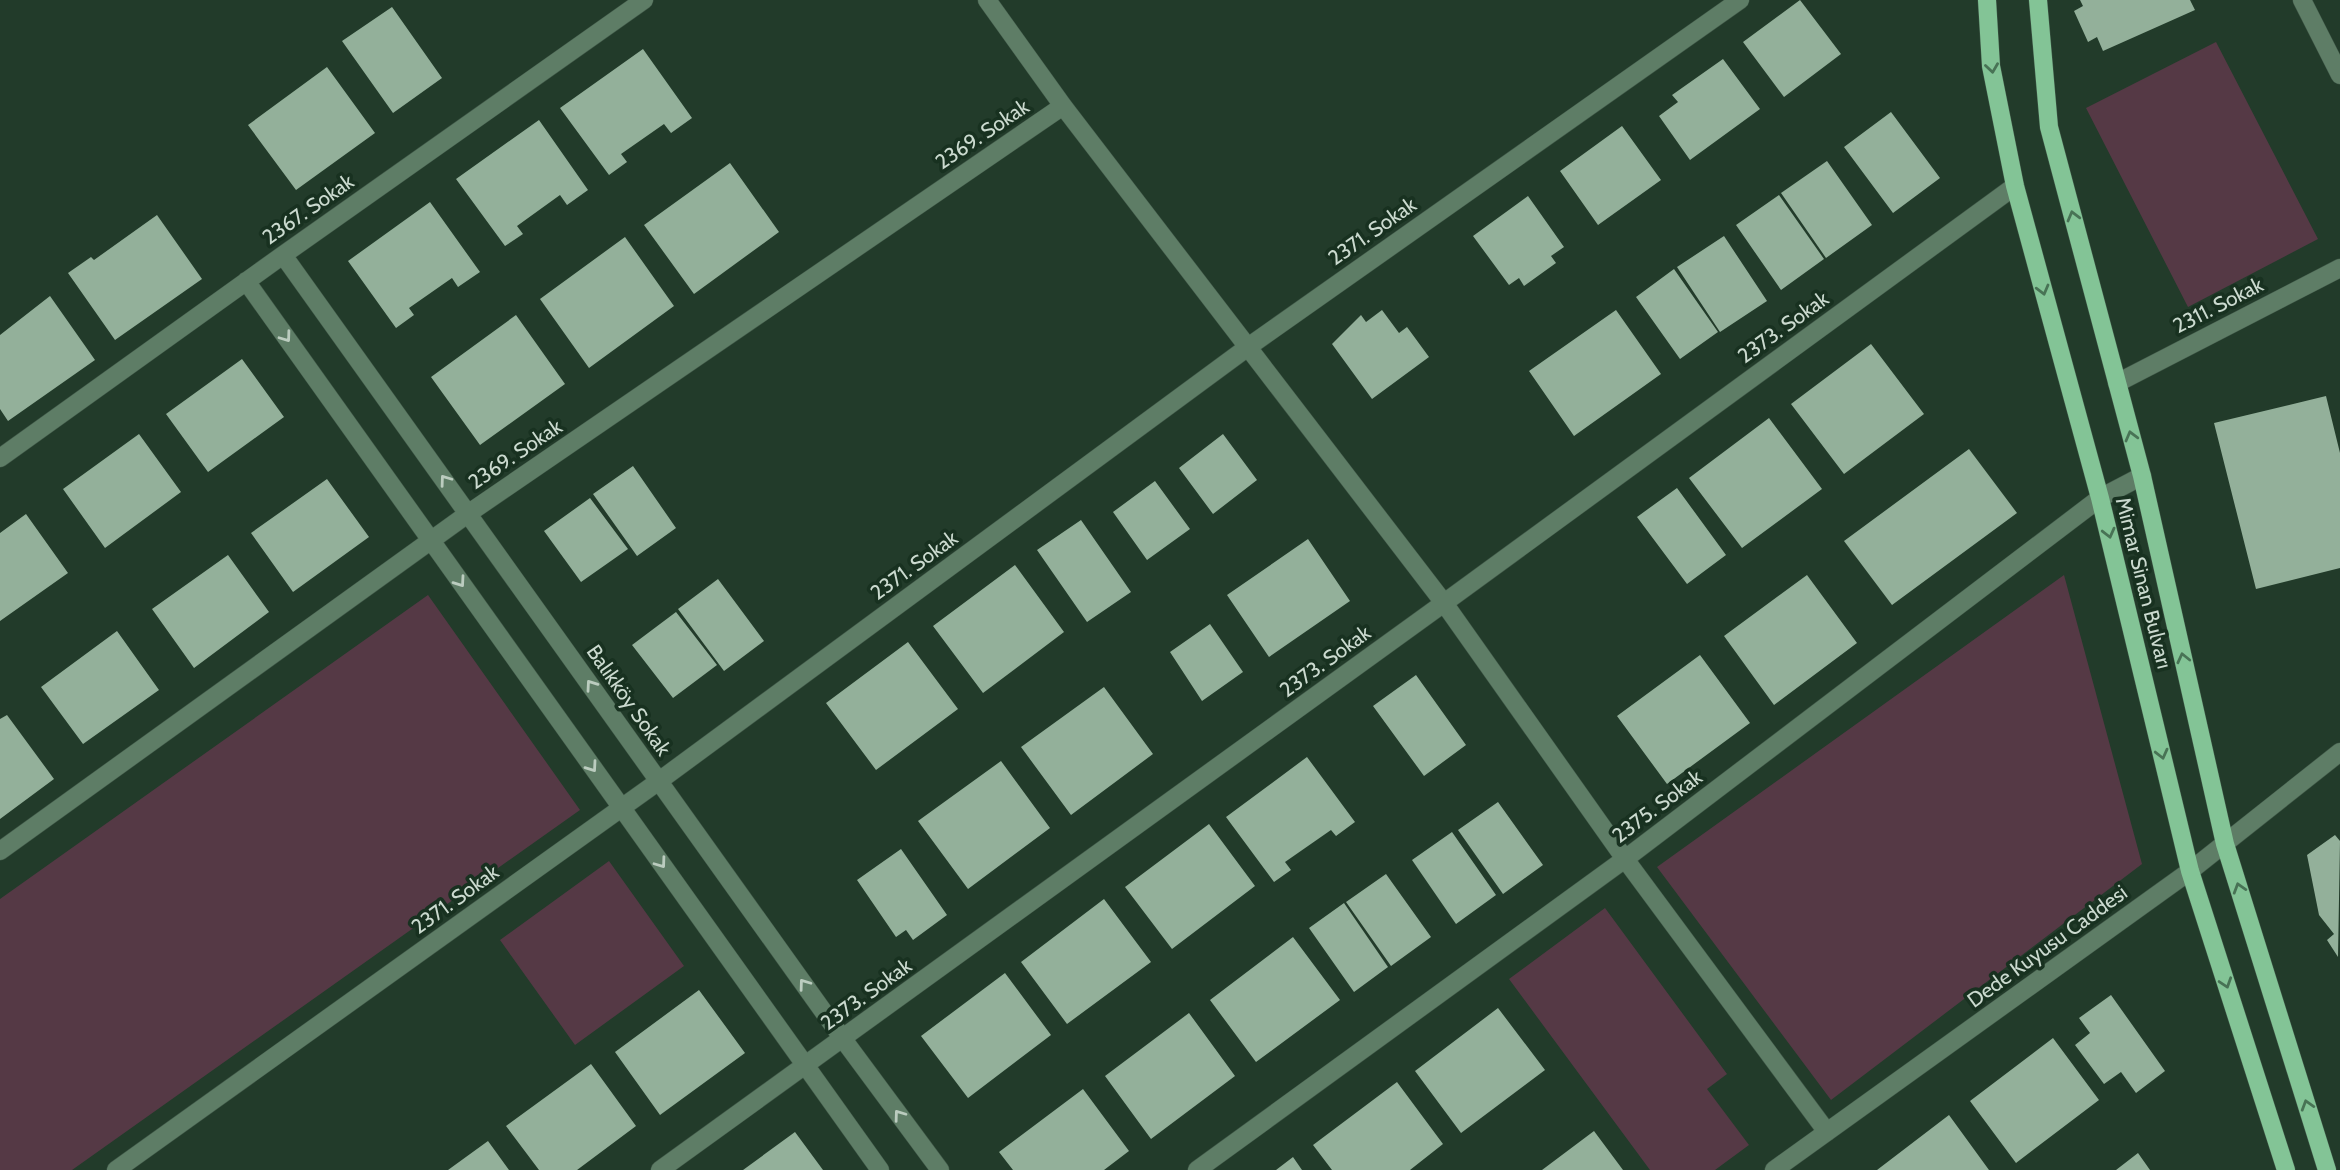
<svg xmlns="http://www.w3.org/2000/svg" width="2340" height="1170" font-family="Cabin,sans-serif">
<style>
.green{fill:#553945}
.building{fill:#93b09a}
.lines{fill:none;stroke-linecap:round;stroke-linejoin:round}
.minor-casing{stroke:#405848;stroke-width:19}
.major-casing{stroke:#405848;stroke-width:19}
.minor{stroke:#5e7d66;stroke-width:18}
.major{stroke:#83c496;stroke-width:18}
.oneway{stroke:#487355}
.oneway2{stroke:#bbccbf}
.labels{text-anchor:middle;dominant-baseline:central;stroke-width:7;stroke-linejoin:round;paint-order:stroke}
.street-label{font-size:21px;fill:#cbdacf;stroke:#183120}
</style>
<rect width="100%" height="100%" fill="#223b2a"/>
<!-- green -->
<path class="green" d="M2216,42L2318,239L2188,307L2086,108Z
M2064,575L2142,864L1831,1100L1657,867Z
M428,595L580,810L72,1170H0V899Z
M609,861L684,966L575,1045L500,940Z
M1605,908L1727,1074L1707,1089L1749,1145L1715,1170H1650L1509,979Z"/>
<!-- building -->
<path class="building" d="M1800,0L1841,54L1784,97L1743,42Z
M2080,0H2190L2195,10L2103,51L2097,37L2088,42L2074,11L2083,6Z
M392,7L442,78L393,113L342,41Z
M643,49L692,118L671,133L664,124L621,154L627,162L609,175L560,108Z
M1723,59L1760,109L1690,160L1659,116L1678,102L1672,95Z
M327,67L375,133L296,190L248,125Z
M1891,112L1940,178L1893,213L1844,147Z
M539,120L588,190L567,205L560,195L517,226L523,234L505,246L456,179Z
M1622,126L1661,180L1598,225L1560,171Z
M1827,161L1872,225L1826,258L1781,193Z
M730,163L779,232L694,294L644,225Z
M1779,195L1824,259L1781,290L1736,225Z
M1528,196L1564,247L1551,256L1556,263L1524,286L1519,278L1509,285L1473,236Z
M430,202L480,272L458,287L452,278L409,308L414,315L396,328L348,261Z
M157,215L202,279L115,340L68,273L91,257L94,260Z
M1724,236L1767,301L1720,332L1677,267Z
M625,237L674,306L589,368L540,299Z
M1674,269L1718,332L1680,359L1636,297Z
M50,296L95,360L8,421L0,409V335Z
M1382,310L1399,333L1407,327L1429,357L1372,399L1332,344L1361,315L1366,322Z
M1616,310L1661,374L1574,436L1529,371Z
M516,315L565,384L480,445L431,377Z
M1871,344L1924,414L1844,474L1791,404Z
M242,359L284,417L208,472L166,414Z
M2326,396L2340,453V568L2256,589L2214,423Z
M1769,418L1822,489L1742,548L1689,478Z
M139,434L181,492L105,548L63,489Z
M1223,434L1257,480L1213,514L1179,468Z
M1969,449L2017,513L1892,605L1844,541Z
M633,466L676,528L637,556L593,494Z
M327,479L369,537L293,592L251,533Z
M1155,481L1190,529L1147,560L1113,512Z
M1677,488L1726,555L1687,584L1637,517Z
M590,498L628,549L581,582L544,531Z
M26,514L68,573L0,621V533Z
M1081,520L1131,592L1087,622L1037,550Z
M1308,539L1350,601L1269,657L1227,595Z
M228,555L269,612L194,668L152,609Z
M1015,565L1064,632L983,693L933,626Z
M1807,575L1857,643L1774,705L1724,636Z
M718,579L764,641L724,671L678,609Z
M676,612L717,665L673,698L632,645Z
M1210,624L1243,672L1202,701L1170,652Z
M117,631L159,690L83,744L41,687Z
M908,642L958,709L876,770L826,703Z
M1700,655L1750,723L1667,784L1617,716Z
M1416,675L1466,745L1424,776L1373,706Z
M1104,687L1153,754L1071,815L1021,747Z
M7,715L54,779L0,819V719Z
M1307,757L1355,822L1336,836L1331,830L1285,862L1291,870L1274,882L1226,817Z
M1001,761L1050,828L968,889L918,821Z
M1498,802L1543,865L1503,894L1458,830Z
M1209,824L1255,886L1172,949L1125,887Z
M1452,832L1496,895L1456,924L1412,860Z
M2335,835L2340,841L2338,957L2327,940L2334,934L2319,915L2307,855Z
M901,849L947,915L913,940L906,930L896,937L857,880Z
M1386,874L1431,937L1391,966L1346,902Z
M1104,899L1151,962L1067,1024L1021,962Z
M1344,903L1388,967L1354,992L1309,928Z
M1293,937L1340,1000L1256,1062L1210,1000Z
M1005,973L1051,1035L968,1098L921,1036Z
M699,990L745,1053L660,1115L615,1052Z
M2111,995L2165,1071L2136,1093L2121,1072L2104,1084L2075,1045L2090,1033L2079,1018Z
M1498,1008L1545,1070L1461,1133L1415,1071Z
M1189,1013L1235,1076L1151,1139L1105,1076Z
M2053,1038L2099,1100L2016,1163L1970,1101Z
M591,1064L636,1126L577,1170H539L506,1126Z
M1397,1082L1443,1144L1410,1170H1332L1313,1145Z
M1083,1089L1129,1151L1104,1170H1013L999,1152Z
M1949,1115L1989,1170H1877Z
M1594,1131L1623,1170H1542Z
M795,1132L823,1170H743Z
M488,1141L509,1170H448Z
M2138,1153L2150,1170H2116Z
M1293,1157L1302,1170H1276Z"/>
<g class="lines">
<defs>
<path id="minor" d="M987,0L1063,106L1444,603L1625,859L1827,1132
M2302,0L2340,75
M283,255L843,1039L940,1170
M246,281L880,1170
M2117,383L2340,268
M0,458L283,255L644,0
M0,851L469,513L1063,106
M116,1170L659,781L1248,347L1740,0
M660,1170L1444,603L2015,186
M1197,1170L1625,859L2100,498L2142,476
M1774,1170L2190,871L2340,752"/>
<path id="major" d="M1987,0L1991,66L2015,186L2100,498L2190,871L2286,1170
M2038,0L2049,127L2142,476L2225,844L2327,1170"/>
</defs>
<!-- minor casing -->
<use href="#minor" class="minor-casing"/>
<!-- major casing -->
<use href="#major" class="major-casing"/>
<!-- minor -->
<use href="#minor" class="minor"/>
<!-- major -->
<use href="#major" class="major"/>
</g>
<!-- one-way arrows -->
<defs><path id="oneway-chevron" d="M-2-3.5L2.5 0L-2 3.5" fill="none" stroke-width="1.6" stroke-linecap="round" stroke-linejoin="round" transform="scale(1.75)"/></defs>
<g class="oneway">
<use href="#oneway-chevron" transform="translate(1992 68) rotate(82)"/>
<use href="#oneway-chevron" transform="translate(2073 216) rotate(-105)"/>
<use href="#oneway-chevron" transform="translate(2043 290) rotate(75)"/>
<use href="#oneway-chevron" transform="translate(2131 436) rotate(-105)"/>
<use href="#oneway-chevron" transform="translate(2109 533) rotate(76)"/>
<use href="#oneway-chevron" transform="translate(2183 658) rotate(-103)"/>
<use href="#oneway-chevron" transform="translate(2162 754) rotate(76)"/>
<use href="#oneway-chevron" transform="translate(2239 888) rotate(-107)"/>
<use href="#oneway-chevron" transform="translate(2226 983) rotate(72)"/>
<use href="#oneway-chevron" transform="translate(2307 1105) rotate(-107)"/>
</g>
<g class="oneway2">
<use href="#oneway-chevron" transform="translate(286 337) rotate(54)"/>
<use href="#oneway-chevron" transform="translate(445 480) rotate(-126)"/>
<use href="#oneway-chevron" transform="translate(460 582) rotate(55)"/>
<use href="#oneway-chevron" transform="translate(591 685) rotate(-125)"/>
<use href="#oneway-chevron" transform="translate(592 767) rotate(55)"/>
<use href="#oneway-chevron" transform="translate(661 863) rotate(54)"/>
<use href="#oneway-chevron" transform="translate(804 984) rotate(-126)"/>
<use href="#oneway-chevron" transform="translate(899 1115) rotate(-126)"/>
</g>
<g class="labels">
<!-- street labels -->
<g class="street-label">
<text transform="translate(982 134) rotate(-34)">2369. Sokak</text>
<text transform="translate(308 209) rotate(-35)">2367. Sokak</text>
<text transform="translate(1372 231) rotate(-35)">2371. Sokak</text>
<text transform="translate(2218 305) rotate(-27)">2311. Sokak</text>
<text transform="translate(1783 327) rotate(-36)">2373. Sokak</text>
<text transform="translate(515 454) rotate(-34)">2369. Sokak</text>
<text transform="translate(914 565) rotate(-36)">2371. Sokak</text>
<text transform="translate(2144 583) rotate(76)">Mimar Sinan Bulvarı</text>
<text transform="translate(1325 661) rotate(-36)">2373. Sokak</text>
<text transform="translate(629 700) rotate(55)">Balıkköy Sokak</text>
<text transform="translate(1657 806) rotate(-37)">2375. Sokak</text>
<text transform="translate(455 899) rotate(-36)">2371. Sokak</text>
<text transform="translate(2047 946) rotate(-36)">Dede Kuyusu Caddesi</text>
<text transform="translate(866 994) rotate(-36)">2373. Sokak</text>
</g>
</g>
</svg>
